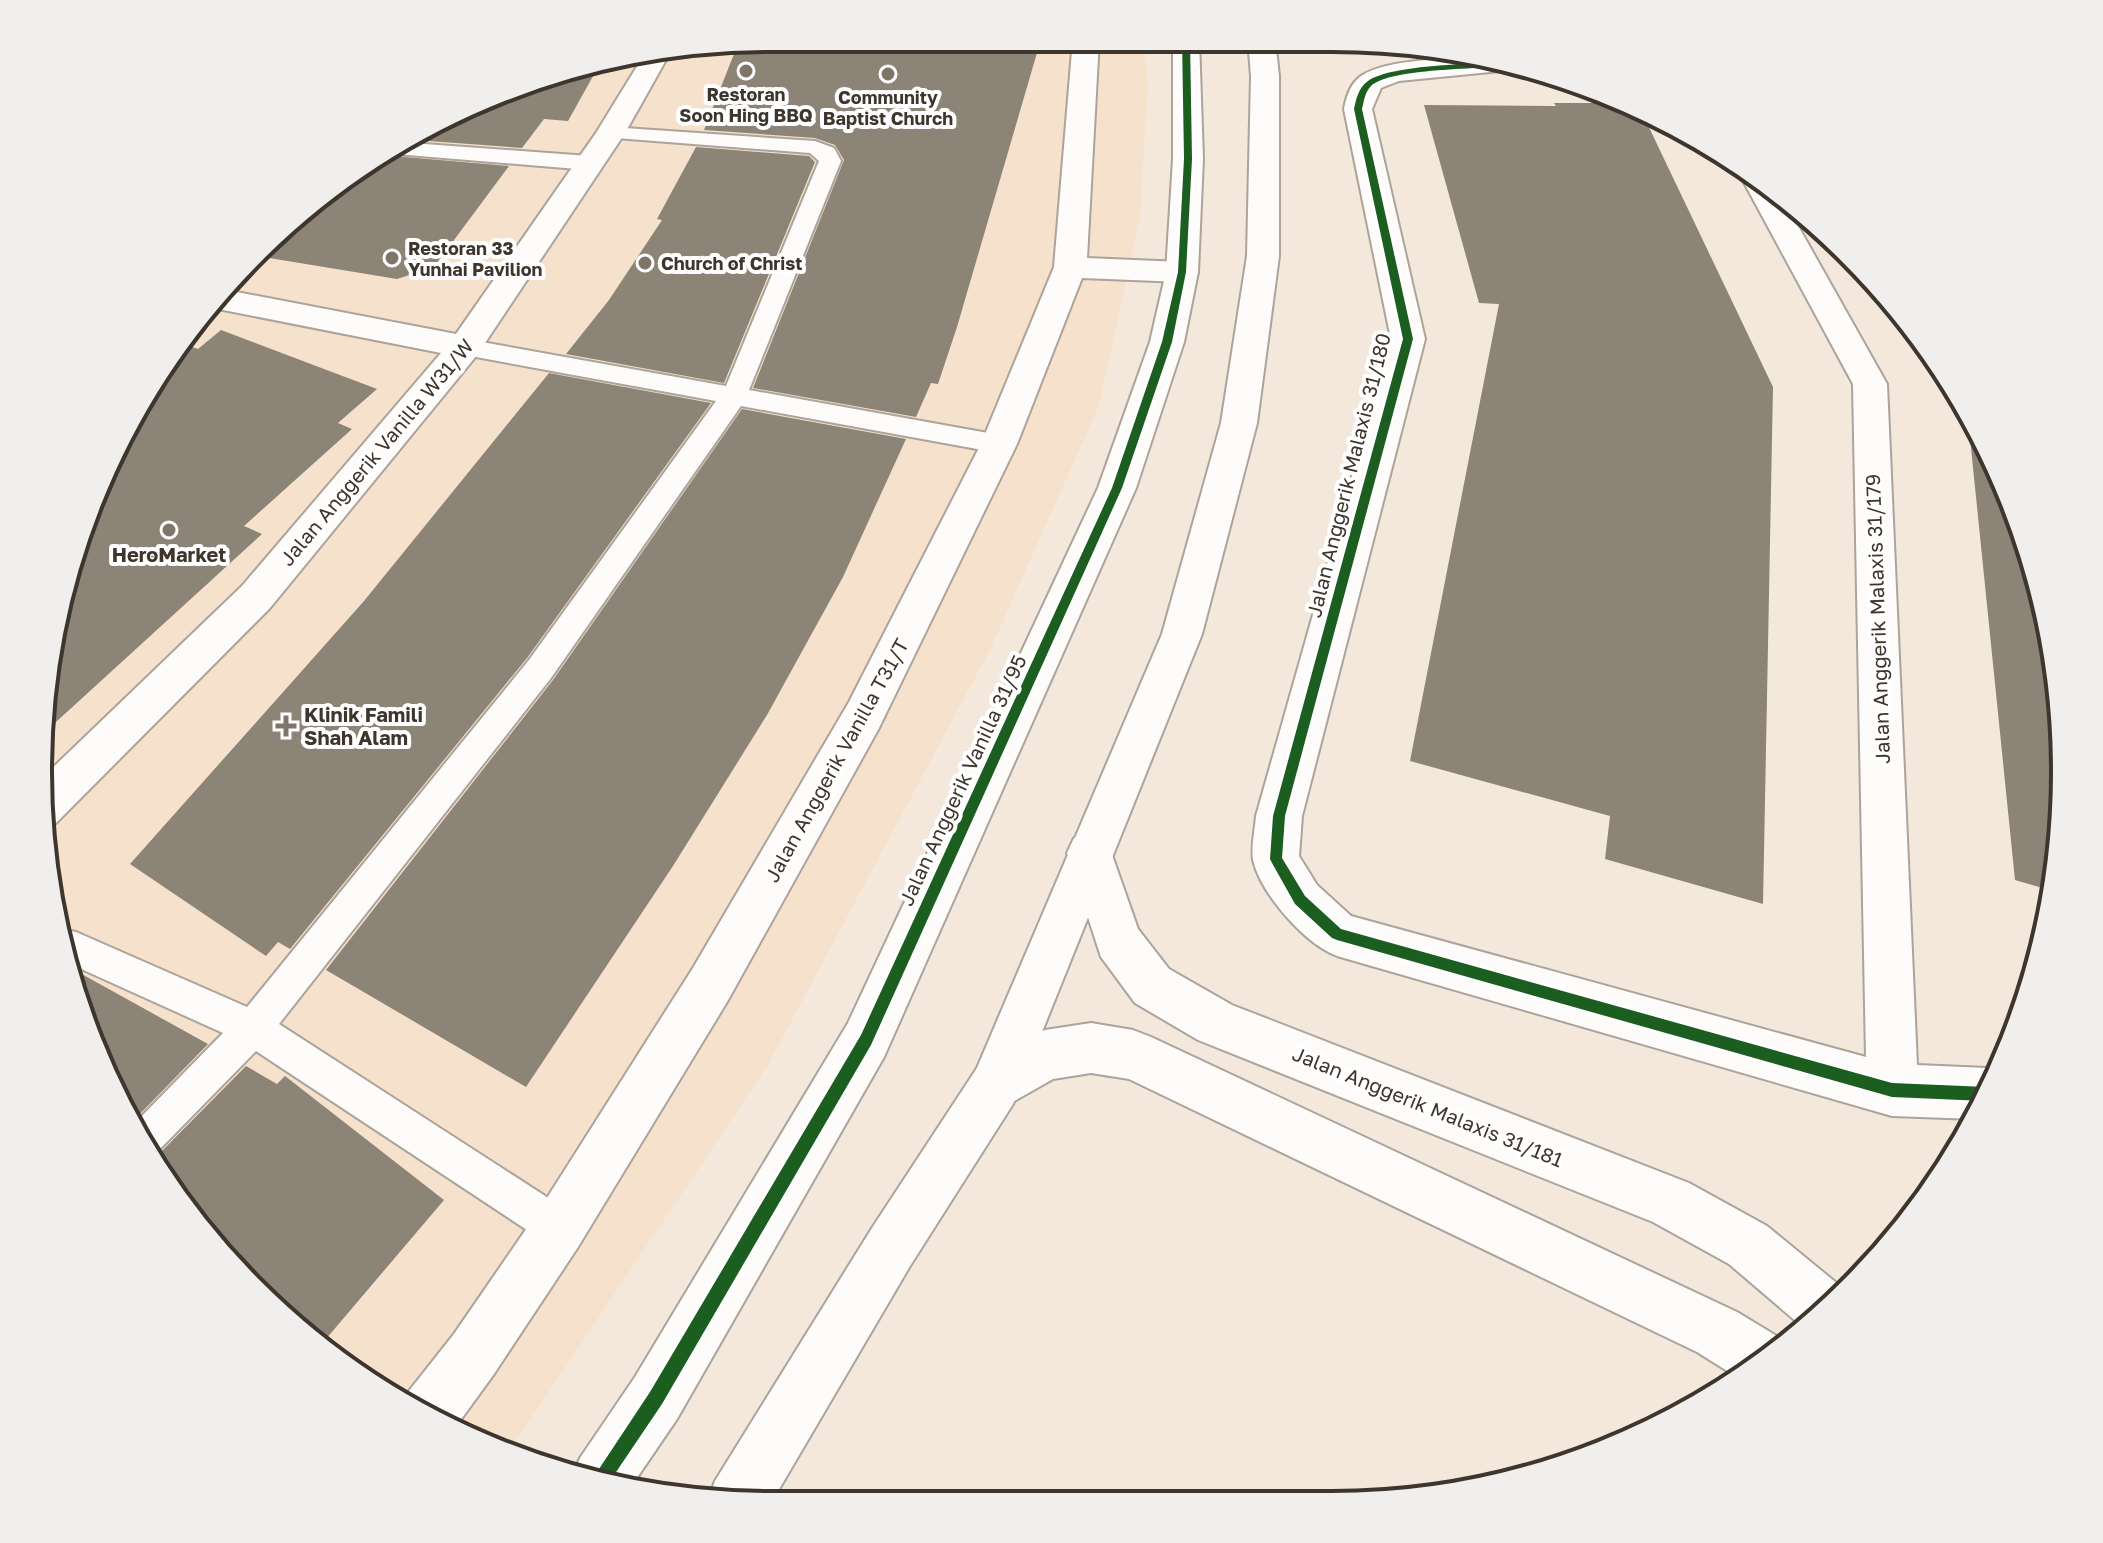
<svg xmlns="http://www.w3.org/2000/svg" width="2103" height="1543" font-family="'Golos Text',sans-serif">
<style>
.built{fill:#f6e2cc}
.building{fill:#8c8476}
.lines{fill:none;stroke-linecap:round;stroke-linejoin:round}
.lane-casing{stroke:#aca39a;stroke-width:4}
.street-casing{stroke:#aca39a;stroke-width:4}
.secondary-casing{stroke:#aca39a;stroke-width:4}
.lane{fill:#fdfcfa;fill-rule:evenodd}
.street{fill:#fdfcfa;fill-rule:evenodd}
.secondary{fill:#fdfcfa;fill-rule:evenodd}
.cycleway-casing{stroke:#fff;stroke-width:5}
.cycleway{fill:#1b5e20;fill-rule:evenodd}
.poi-dot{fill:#7e746a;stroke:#fff;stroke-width:3}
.labels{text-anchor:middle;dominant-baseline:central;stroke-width:8;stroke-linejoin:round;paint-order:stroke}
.far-poi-label{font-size:18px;font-weight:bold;fill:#3e362d;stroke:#fff}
.street-label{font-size:20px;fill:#3e362d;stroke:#fff}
.poi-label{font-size:20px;font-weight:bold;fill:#3e362d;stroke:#fff}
.rim{fill:none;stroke:#3e362d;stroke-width:4}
</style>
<rect width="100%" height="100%" fill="#f4e8dc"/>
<!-- built -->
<path class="built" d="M772,38L1144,39L1148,83L1140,218L1099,406L991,648L768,1065L508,1453L405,1407L288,1323L189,1218L77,1008L40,820L52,628L114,447L253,253L404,137L581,63Z"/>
<!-- building -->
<path class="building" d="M809,42L1039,46L957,327L938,384L931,383L916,417L753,388L844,160L835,145L815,138L704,130L734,54L759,44Z
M602,60L568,121L544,119L522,148L401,139L581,63Z
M1554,103H1609L1645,119L1773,387L1763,904L1605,859L1610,816L1410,761L1499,304L1479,303L1424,105L1556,106Z
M696,147L809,156L815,162L724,383L566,354L609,300L662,220L657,219Z
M381,155L509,166L434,267L397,279L251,255Z
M221,330L377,389L338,423L352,429L244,526L262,534L45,732L52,628L114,447L187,345L198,349Z
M549,373L711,403L527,658L290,949L278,942L266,956L130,864L364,601Z
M742,409L906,439L843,577L767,715L673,866L526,1087L326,970L553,680Z
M1982,435L1990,448L2040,582L2063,724L2059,868L2053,891L2015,880L1970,438Z
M69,967L208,1044L136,1118L77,1008Z
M246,1066L277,1084L285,1076L444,1200L320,1346L288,1323L189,1218L157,1156Z"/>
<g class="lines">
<defs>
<path id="lane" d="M610,127L815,141L834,148L841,161L749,390L999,435L1008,437L1012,444L1008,451L999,453L741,406L551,678L279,1024L573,1214L579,1228L573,1242L559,1248L545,1242L256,1051L155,1154L137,1121L223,1033L68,963L61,929L76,932L247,1007L529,660L716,401L465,355L456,353L453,347L456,341L465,339L726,386L819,161L810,153L603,137L599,133Z
M397,142L589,156L600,163L589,170L383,153Z"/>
<path id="street" d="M1073,39H1099L1087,258L1182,262L1193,265L1198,272L1193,279L1182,282L1082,278L1017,444L879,728L727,1002L578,1247L494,1374L454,1429L405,1407L402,1404L405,1396L454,1334L540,1209L693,968L849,702L981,444L1054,267Z
M671,51L625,133L477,355L270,608L56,823L41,828L42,778L242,586L441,353L213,308L226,290L456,334L596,133L644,55Z
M1485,57L1521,63L1532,68L1399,81L1381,88L1372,109L1425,339L1302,816L1299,856L1317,885L1351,916L1866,1057L1853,384L1741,177L1748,170L1788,208L1887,384L1917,1065L1987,1068L1997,1072L1975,1119L1892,1116L1337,956C1305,944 1261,894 1253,860C1251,847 1255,829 1256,816L1391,339L1344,109C1346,97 1351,83 1361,76C1388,58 1453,59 1485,57Z
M1090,832L1106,838L1138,929L1169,969L1232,1005L1689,1183L1767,1226L1845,1290L1805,1329L1729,1264L1653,1222L1198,1040L1135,1003L1101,957L1067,853L1074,838Z
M1091,1023L1133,1030L1151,1037L1737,1312L1785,1341L1787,1345L1737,1377L1697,1352L1129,1079L1091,1073L1053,1079L995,1112L977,1104L969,1086L977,1068L1027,1037L1045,1030Z"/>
<path id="secondary" d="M1173,39H1199L1203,159L1198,272L1184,342L1136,488L884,1057L677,1419L632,1485L573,1474L580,1458L635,1377L848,1023L1098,488L1150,342L1166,272L1173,159Z
M1248,39H1275L1279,76V256L1257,423L1202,634L1013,1104L910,1266L771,1503H723L708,1500L715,1481L872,1228L977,1068L1162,634L1221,423L1247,256L1251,76Z"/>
</defs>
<!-- lane casing -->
<use href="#lane" class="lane-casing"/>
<!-- street casing -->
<use href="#street" class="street-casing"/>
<!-- secondary casing -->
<use href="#secondary" class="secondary-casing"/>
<!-- lane -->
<use href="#lane" class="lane"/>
<!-- street -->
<use href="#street" class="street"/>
<!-- secondary -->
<use href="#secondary" class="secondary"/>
<defs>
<path id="cycleway" d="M1182,39H1190L1192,159L1186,272L1172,342L1122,488L871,1045L662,1404L610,1481L593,1478L650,1392L861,1035L1112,488L1162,342L1178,272L1184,159Z
M1512,61L1525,65C1493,69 1391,67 1371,86C1365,92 1364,101 1362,109L1413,339L1285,816L1282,858L1305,896L1341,929L1892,1083L1987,1087L1989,1088L1984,1101L1892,1097L1337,940L1332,938L1295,904L1272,863L1270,859L1273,816L1403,339L1354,109C1356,99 1359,87 1368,81C1391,64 1481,64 1512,61Z"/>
</defs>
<!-- cycleway casing -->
<use href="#cycleway" class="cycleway-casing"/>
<!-- cycleway -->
<use href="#cycleway" class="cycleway"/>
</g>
<!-- markers -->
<g class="poi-dot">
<circle cx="746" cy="71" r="8"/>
<circle cx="888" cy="74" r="8"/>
<circle cx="392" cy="258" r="8"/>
<circle cx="645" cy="263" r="8"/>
<circle cx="169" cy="530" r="8"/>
<path d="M282 714h8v8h8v8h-8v8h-8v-8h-8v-8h8z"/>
</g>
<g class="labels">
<!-- far-poi labels -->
<g class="far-poi-label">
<text x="746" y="94">Restoran<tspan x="746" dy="21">Soon Hing BBQ</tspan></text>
<text x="888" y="97">Community<tspan x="888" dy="21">Baptist Church</tspan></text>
<text x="408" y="248" text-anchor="start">Restoran 33<tspan x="408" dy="21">Yunhai Pavilion</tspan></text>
<text x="661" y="263" text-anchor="start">Church of Christ</text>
</g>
<!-- street labels -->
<g class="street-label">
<text transform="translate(376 452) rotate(-50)">Jalan Anggerik Vanilla W31/W</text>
<text transform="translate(1348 475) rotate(-76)">Jalan Anggerik Malaxis 31/180</text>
<text transform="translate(1877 619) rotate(-92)">Jalan Anggerik Malaxis 31/179</text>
<text transform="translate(836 760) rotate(-61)">Jalan Anggerik Vanilla T31/T</text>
<text transform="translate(962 780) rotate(-65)">Jalan Anggerik Vanilla 31/95</text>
<text transform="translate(1428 1106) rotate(22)">Jalan Anggerik Malaxis 31/181</text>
</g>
<!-- poi labels -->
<g class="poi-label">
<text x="169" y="554">HeroMarket</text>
<text x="304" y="714" text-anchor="start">Klinik Famili<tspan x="304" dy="23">Shah Alam</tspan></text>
</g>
</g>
<!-- crop -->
<path d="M0 0H2103V1543H0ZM771 52H1332A719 719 0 0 1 2051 771V772A719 719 0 0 1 1332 1491H771A719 719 0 0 1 52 772V771A719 719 0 0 1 771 52Z" fill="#f0efee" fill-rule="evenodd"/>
<path class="rim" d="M771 52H1332A719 719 0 0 1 2051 771V772A719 719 0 0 1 1332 1491H771A719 719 0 0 1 52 772V771A719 719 0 0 1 771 52Z"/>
</svg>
